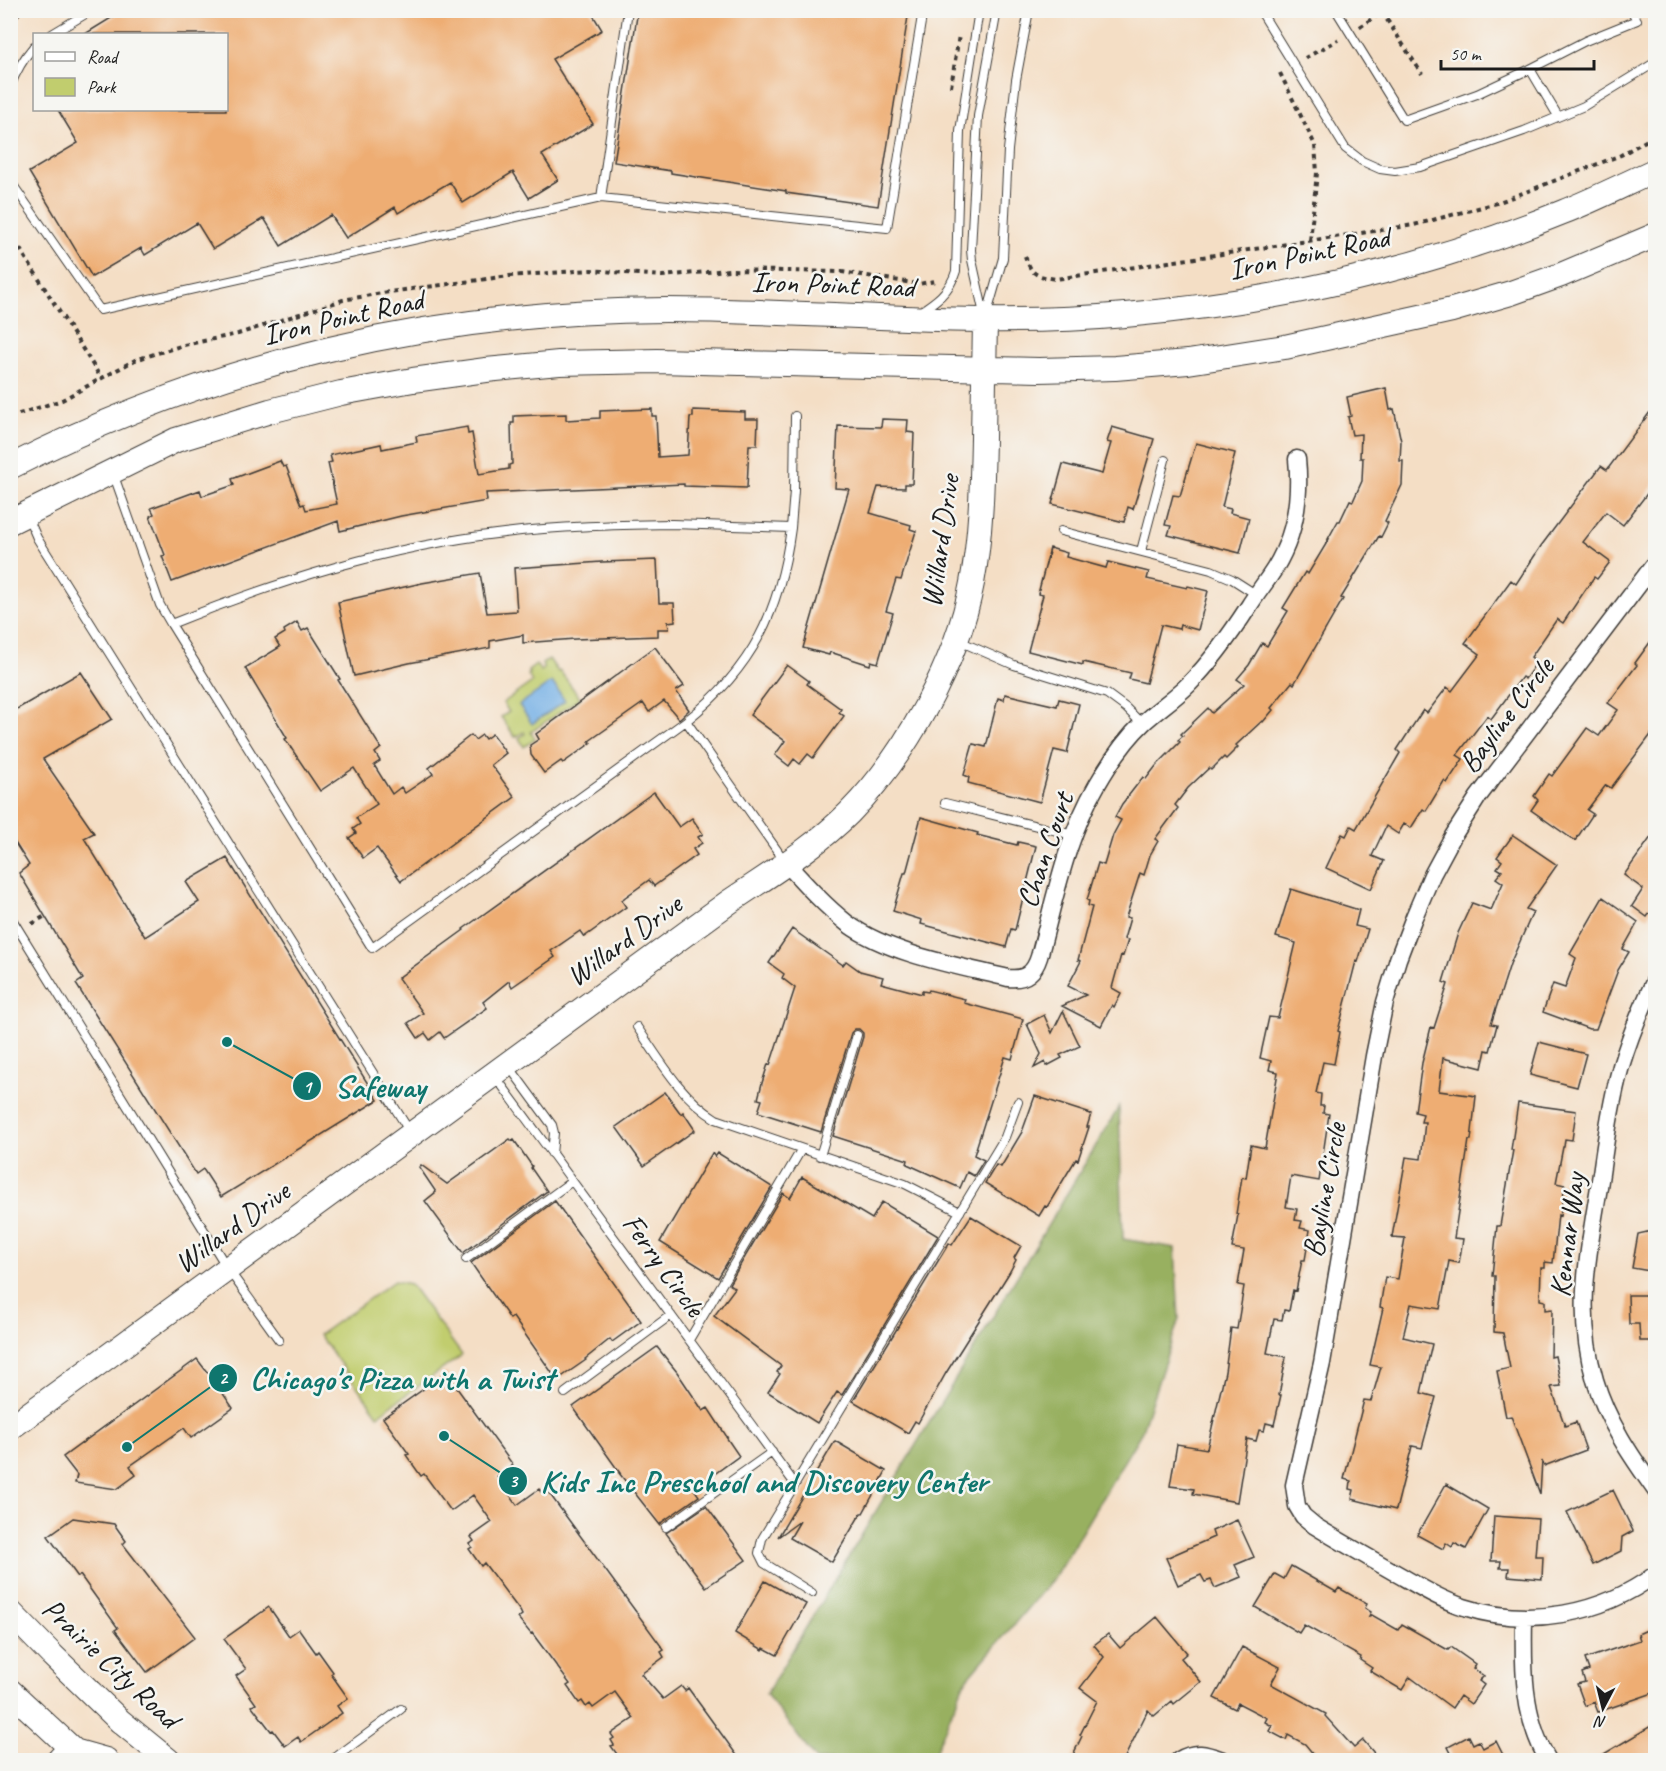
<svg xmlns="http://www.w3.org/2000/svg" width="1666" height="1771" font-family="Caveat,sans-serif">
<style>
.green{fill:#c1cd6e;stroke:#6e7445;stroke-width:1.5}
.forest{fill:#98b061;stroke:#5a663e;stroke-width:1.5}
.water{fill:#73afe5;stroke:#486680;stroke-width:1.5}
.building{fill:#eead73}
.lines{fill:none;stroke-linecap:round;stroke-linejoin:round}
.lane-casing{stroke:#3c3935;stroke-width:10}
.street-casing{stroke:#3c3935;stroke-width:19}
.secondary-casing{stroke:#3c3935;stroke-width:26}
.path{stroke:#3c3935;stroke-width:4;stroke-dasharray:4.5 4.5;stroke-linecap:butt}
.lane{stroke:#fff;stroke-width:8}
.street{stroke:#fff;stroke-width:16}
.secondary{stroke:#fff;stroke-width:24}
.labels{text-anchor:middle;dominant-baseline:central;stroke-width:5;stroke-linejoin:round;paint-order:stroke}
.street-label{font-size:30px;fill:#1c1c1c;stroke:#f6f6f2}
.leader{fill:none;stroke:#0f766e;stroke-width:2}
.callout-dot{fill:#0f766e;stroke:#f6f6f2;stroke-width:2}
.mark-label{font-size:18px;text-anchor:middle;font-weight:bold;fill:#fff}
.callout-label{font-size:32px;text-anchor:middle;font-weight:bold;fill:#0f766e;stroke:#f6f6f2;stroke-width:5;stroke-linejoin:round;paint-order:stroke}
</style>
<rect width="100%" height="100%" fill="#f6f6f2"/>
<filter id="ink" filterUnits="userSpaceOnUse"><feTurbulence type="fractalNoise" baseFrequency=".0167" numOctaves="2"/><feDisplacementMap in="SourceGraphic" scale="12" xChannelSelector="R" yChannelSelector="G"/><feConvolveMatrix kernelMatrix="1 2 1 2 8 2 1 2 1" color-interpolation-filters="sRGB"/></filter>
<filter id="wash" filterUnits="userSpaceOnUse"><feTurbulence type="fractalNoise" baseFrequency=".008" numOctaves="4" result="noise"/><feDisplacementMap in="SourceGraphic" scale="24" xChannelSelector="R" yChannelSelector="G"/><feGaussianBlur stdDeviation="1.35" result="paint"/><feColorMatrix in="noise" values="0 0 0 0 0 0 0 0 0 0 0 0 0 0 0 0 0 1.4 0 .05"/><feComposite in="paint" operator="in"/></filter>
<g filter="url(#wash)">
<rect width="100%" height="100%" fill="#f4dec5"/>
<!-- green -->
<path class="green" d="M549,659L558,672L560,671L580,698L531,732L535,739L524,747L519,738L525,734L524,732L515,737L501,717L509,712L503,703L532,682L528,675L530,674L528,671L536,665L541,671L544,669L542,664Z
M394,1281L410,1284L462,1355L378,1415L319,1335Z"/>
<!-- forest -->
<path class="forest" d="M1119,1107L1123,1239L1175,1248L1179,1319L1141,1433L1056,1575L964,1683L932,1760H816L766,1694Z"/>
<!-- water -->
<path class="water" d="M552,682L565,701L532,724L519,705Z"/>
<g id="blocks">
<!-- building -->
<path class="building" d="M124,10H590L602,30L552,59L593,124L542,155L558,180L529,198L513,172L463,203L450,182L398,213L395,207L346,238L331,215L281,246L264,218L213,249L197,223L145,255L141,248L92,277L29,172L78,143L58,110H226V34H85Z
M638,10H909L878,206L786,193V191L671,173V171L614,162Z
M1386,388L1390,410L1394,409L1401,441L1400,461H1403L1402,485L1385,521L1388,523L1381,537L1379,536L1341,598L1343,599L1294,684L1292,682L1271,708L1273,710L1263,722L1262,721L1236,745L1238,747L1226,759L1224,757L1211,770L1209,768L1188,788L1175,805L1178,808L1155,839L1158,841L1150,855L1144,875L1140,873L1126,917L1130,918L1124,939L1128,940L1123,956L1121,955L1112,988L1121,993L1114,1007L1112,1005L1101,1026L1062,1006L1086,995L1068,986L1081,961L1078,960L1092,907L1088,906L1089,901L1087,900L1098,863L1104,865L1113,835L1121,820L1115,817L1122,804L1143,777L1146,779L1156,766L1180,742L1178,740L1183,736L1181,734L1208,708L1212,713L1244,684L1237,679L1249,665L1262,643L1267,646L1288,611L1283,608L1305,572L1308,574L1329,539H1328L1338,521H1340L1350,500L1353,501L1362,481L1363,458H1360L1361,434L1352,435L1348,417L1351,416L1347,397Z
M1656,404V482L1623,525L1606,512L1583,542L1610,562L1597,579L1594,577L1563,623L1557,619L1531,657L1537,662L1525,679L1522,677L1491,719L1487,716L1457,755L1463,759L1447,783L1444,781L1426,811L1423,809L1411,828L1404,824L1398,834L1386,826L1372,856L1384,861L1371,889L1326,868L1342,834L1346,836L1351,826L1356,829L1400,753L1397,750L1423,710L1427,713L1447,687L1452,691L1480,654L1465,643L1511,580L1516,584L1541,546L1601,466L1607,470Z
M652,409V416H656L658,457L688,455L690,417H693V410L745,412V419H758L757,445H749L747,488L684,486V484L486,493L487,501L401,516L340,531L338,521L172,582L162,556L165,555L150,516L154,514L151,508L200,490L202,496L234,485L232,479L280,461L283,467L286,466L301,505L304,504L306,510L337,504L328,463L332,462L330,455L381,444L382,449L417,442L416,436L467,427L468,434L472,433L479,474L509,469V465L512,464L511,423H514V416L566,414V420L600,418V411Z
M882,419L908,420L907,432L914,433L912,484H905V488L878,487L870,513L911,525L910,529L916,531L901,580L896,579L886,611L893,613L878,663L871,661L870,665L830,652L829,655L803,648L849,489L835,488L838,426L881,427Z
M1112,427L1154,439L1133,509L1128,507L1124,522L1052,504L1063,464L1102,474L1111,443L1107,442Z
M1196,443L1235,453L1222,507L1231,509L1230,513L1249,518L1240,553L1168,535L1171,526L1165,525L1173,495L1180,496Z
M1050,548L1067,553L1066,557L1106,568L1108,562L1149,572L1147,579L1187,588L1188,586L1208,591L1198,630L1180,625L1179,629L1161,625L1146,683L1129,679L1131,673L1083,662V665L1028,651L1043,595L1038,594Z
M657,560L659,603H674L675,621L668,622L669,629H658V636L575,639L523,643V635L490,641V648L409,663L354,676L338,602L422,583L480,573L487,613L517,611L514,568L602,562Z
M297,622L302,631L308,628L340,679L338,680L381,748L375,753L380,761L374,765L392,794L401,787L405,793L433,774L429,768L471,735L475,740L482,735L485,739L492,734L506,753L491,765L515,797L401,881L377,848L363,858L349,838L356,833L353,829L360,824L356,818L377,804L354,768L320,791L285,739L287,738L245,668L280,647L275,639L285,633L284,630Z
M1656,634V728L1611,788L1606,785L1587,810L1593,814L1575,841L1531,810L1538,800L1534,796L1549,774L1552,776L1587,728L1599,736L1618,710L1608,703L1637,665L1635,663Z
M655,647L684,686L676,691L689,710L679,719L664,701L649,712L643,703L589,741L591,743L563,763L561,761L544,773L531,755L530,745L539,739L536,734Z
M787,665L809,681L807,684L841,709L839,712L844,716L813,758L808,754L800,764L794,759L789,766L775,755L785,741L750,715Z
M81,672L112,719L43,759L94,833L84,838L145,937L199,902L186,882L227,858L378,1100L221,1197L203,1169L196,1174L76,984L83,979L19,873L29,865L10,835V713Z
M1005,694L1057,706L1059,699L1079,704L1067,753L1054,750L1040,802L968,783L969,777L964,775L973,744L986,747L998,698L1004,700Z
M654,792L679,827L692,818L703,834L698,837L702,843L693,849L697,855L654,886L649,880L624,898L622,901L626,907L584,937L580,931L551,951L555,957L512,987L509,981L483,1002L487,1008L444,1038L440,1032L430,1040L425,1033L418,1038L408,1023L423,1013L398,978L464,930L463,929Z
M921,817L978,833L977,835L1017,845L1018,842L1036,846L1015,930L1011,929L1006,947L921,924L922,920L893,911L904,873H906Z
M1656,830V905L1647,917L1632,906L1643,889L1624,875Z
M1513,835L1557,865L1526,909L1533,912L1510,964L1491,1024L1497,1025L1490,1051L1486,1050L1482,1068L1443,1058L1439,1091L1476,1096L1471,1140H1469L1454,1238L1463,1239L1459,1263L1449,1261L1440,1309L1411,1304L1403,1337L1432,1344L1421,1393L1436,1397L1422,1448L1412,1446L1396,1510L1352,1499L1354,1490L1350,1489L1351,1481L1344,1479L1364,1400L1371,1401L1381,1367L1370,1365L1383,1308L1380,1307L1385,1277L1398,1279L1405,1238L1392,1237L1406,1157L1421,1159L1425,1122H1421L1423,1114L1415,1112L1422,1063L1431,1027L1434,1028L1448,984L1443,982L1458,933L1472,903L1491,910L1503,883L1496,878L1502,871L1497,868L1502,861L1497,857Z
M1291,889L1359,910L1355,926L1368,929L1358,962L1356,961L1338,1031L1340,1032L1334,1064L1323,1062L1316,1093L1321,1094L1320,1106H1324L1323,1113L1329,1114L1319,1181L1291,1176L1286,1207L1297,1209L1295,1220L1302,1221L1300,1228L1310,1230L1305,1260H1302L1296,1291L1293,1290L1289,1311L1284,1310L1282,1320L1274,1319L1267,1353L1286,1357L1279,1395H1281L1274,1425L1266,1423L1264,1431L1259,1430L1256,1441L1247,1439L1237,1502L1193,1494L1194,1489L1170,1486L1177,1444L1207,1449L1225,1372L1231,1328L1237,1329L1244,1286L1238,1285L1244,1250L1232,1248L1238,1215L1236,1214L1242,1177L1246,1178L1251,1145L1265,1148L1278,1072L1269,1070L1271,1061L1260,1058L1269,1017L1278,1018L1296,943L1276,937Z
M1603,897L1638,922L1623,949L1629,952L1618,970L1596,1029H1589L1543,1012L1553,984L1565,988L1576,958L1570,954Z
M792,929L843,965L846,961L860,971L883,977L881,983L922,994V991L928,992L929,990L965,999L964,1003L1023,1019L1012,1059L1005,1057L974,1155L984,1160L974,1176L967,1172L960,1188L907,1164L908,1160L833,1136L863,1037V1033L859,1029H855L851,1033L821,1132L758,1112L762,1100L758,1099L762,1083L768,1064L770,1065L795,988L782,978L784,974L769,963Z
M1063,1011L1080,1046L1060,1055L1062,1058L1047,1066L1045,1062L1034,1068L1041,1054L1027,1024L1044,1015L1052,1033Z
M1539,1042L1586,1054L1577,1087L1530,1075Z
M665,1092L681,1114L683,1112L695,1130L644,1166L616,1127Z
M1035,1096L1091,1114L1087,1127H1089L1078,1160L1076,1159L1047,1207L1045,1206L1039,1216L985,1183L996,1165L1001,1167L1022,1132Z
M1518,1103L1576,1111L1572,1140L1565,1139L1564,1147H1563L1556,1183L1565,1185L1560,1216L1558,1215L1553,1263L1545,1262V1268H1541L1540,1300L1545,1301V1310L1552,1309L1551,1357L1555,1356L1561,1386L1551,1387L1565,1426L1576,1422L1586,1450L1544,1466L1542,1461L1540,1494L1511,1416L1506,1417L1497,1371L1510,1368L1503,1333L1494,1332L1495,1276H1492L1497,1226H1500L1513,1150H1511Z
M510,1139L512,1141L514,1140L532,1166L531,1168L547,1191L463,1253L425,1201L436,1192L419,1167L421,1165L447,1184Z
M712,1153L715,1157L718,1153L772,1187L718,1278L660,1242Z
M802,1177L872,1219L882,1202L938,1236L842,1395L837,1392L817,1423L768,1392L780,1374L777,1372L781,1366L714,1316L735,1288L729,1284L783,1193L790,1198Z
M555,1201L641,1321L612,1342L610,1339L585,1359L586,1360L557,1380L513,1317L510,1319L471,1263Z
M971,1216L1021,1246L1014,1258L1016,1260L1009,1273L946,1373L918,1423L915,1421L908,1433L853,1401L949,1243L952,1245Z
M1656,1230V1272L1632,1268L1638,1234Z
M1628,1295H1656V1341H1640L1639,1324H1629Z
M657,1347L677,1372L703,1411L708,1408L727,1437H726L739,1456L694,1489L699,1496L662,1522L660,1525L619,1473H620L573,1407Z
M197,1359L207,1372H208L233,1408L191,1438L184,1428L130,1466L136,1475L117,1489L75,1483L77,1475L63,1457Z
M446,1373L513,1465L497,1477L517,1505L539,1489L541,1492L546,1489L664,1650L661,1652L664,1657L641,1674L663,1699L681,1686L685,1691L688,1688L741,1761H622L611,1746L614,1745L611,1740L614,1738L611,1734L634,1718L615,1692L593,1708L590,1704L586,1707L582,1701L579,1703L567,1686L570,1684L532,1633L531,1634L518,1618L522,1615L520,1611L484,1563L481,1566L469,1549L472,1547L470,1544L474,1541L471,1537L492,1522L473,1495L451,1511L424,1474L421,1476L406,1455L409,1454L383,1418Z
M835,1441L886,1471L863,1513H861L832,1562L790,1538L800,1521L778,1537Z
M1446,1484L1488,1509L1466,1549L1454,1543L1452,1547L1446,1543L1443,1549L1417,1535Z
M1613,1490L1633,1531L1622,1537L1621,1551L1593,1565L1567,1512Z
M706,1506L746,1560L706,1587L666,1533Z
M1494,1516L1538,1519L1535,1556H1543L1542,1579L1508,1576L1509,1568H1500L1501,1561H1491Z
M73,1518L114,1524L126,1541L123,1544L195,1637L147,1672L115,1630L118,1628L80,1575L78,1577L48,1536Z
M1237,1520L1254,1557L1235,1565L1241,1577L1215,1588L1211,1580L1205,1582L1201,1575L1178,1585L1166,1558L1214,1537L1212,1531Z
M1291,1566L1336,1592L1339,1588L1367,1604L1365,1608L1371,1612L1369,1616L1372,1615L1398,1630L1402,1624L1448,1650L1451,1647L1475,1664L1473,1668L1484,1676L1479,1681L1484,1685L1471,1704L1460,1696L1452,1708L1410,1677L1402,1690L1370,1671L1372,1668L1360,1660L1361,1657L1304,1625L1299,1633L1255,1607L1275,1574L1284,1579Z
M765,1581L806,1604L777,1655L764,1648L763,1650L735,1633Z
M269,1607L289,1636L299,1629L316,1653L318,1651L333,1672L331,1674L348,1698L337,1706L342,1713L301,1742L298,1737L285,1746L273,1730L271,1731L252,1706L256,1704L236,1676L246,1669L224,1639Z
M1157,1617L1187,1653L1181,1658L1201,1682L1174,1704L1172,1701L1154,1716L1148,1710L1123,1761H1070L1082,1736L1080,1735L1097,1701L1080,1688L1104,1657L1094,1645L1108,1634L1120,1648Z
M1656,1626V1692L1598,1712L1594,1702L1585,1706L1577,1684L1585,1682L1582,1673L1589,1670L1585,1659L1640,1640L1638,1634Z
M1242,1647L1280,1667L1271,1684L1326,1714L1325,1716L1354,1748L1363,1740L1374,1753L1366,1761H1319L1305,1744L1288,1735L1286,1740L1269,1731L1272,1726L1265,1722L1267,1718L1238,1703L1235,1709L1214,1698Z
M1656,1723V1761H1592Z
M1469,1736L1473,1744L1479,1741L1483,1748L1496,1741L1506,1761H1442L1452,1755L1448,1747Z"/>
</g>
</g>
<g filter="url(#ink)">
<use href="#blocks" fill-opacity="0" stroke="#3c3935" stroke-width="1.5"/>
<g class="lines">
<defs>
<path id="lane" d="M1260,10L1345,148L1362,161L1380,169L1395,171L1420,167L1524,131L1584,106L1656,62
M1336,10L1404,120L1477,94L1530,69L1585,41L1637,20L1631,10
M52,34L92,10
M1530,69L1558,116
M10,87C16,71 23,59 34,46
M10,159L13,185L100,310L601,198L887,228L923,10
M601,198L628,10
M918,313C935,302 950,292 956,271L960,131L979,10
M986,317L1003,258L1008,150L1016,80L1029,10
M985,319L972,260L971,250L978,116L997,10
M113,473L160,605L171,624
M28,517L37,538L410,1132
M672,524L791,528C780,611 753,668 686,721L372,948L171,624C278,581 389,546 504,533C560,526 616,525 672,524Z
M791,528L794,491L795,416
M1061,531L1211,570L1232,579L1257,595
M1141,551L1165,460
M959,641L1014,665L1107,694L1126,708L1142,724
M686,721L786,863
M945,803L1073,835
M10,916L228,1269L279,1340
M637,1027C660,1060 681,1098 716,1119L905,1184L960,1212
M508,1065L552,1125L554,1133L552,1154
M495,1076L795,1484
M820,1156L857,1035
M466,1259L572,1181
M689,1340L801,1150
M565,1393L671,1315
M666,1527L772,1452
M812,1593L764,1563L759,1553L762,1539L1005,1137L1018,1102
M48,1760L64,1743
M332,1760L401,1709"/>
<path id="street" d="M1656,562L1478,797L1453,836L1432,875L1414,917L1398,959L1385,1002L1374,1056L1322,1363L1294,1485L1297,1506L1303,1516L1315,1526C1341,1542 1368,1557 1394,1572C1417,1585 1439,1599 1464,1607C1529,1628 1601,1615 1656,1574
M786,863C806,885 825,906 848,924C889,954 959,966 1008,978C1025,980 1034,973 1039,957C1055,899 1066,838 1097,785C1109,764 1125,740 1143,723C1157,710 1174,699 1188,685C1212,661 1231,634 1249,606C1257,593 1267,581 1275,568C1295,535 1301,498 1297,459
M1656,978C1642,1007 1630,1036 1621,1066C1610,1105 1605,1147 1599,1187C1588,1254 1575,1313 1595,1380C1607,1421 1631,1456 1656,1491
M1524,1617C1523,1667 1522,1716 1548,1760
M1179,1760C1195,1750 1206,1754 1223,1760"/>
<path id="secondary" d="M10,467C218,361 434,311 666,310C819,310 973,329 1125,315C1276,302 1423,269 1563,212C1594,200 1625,184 1656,170
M10,522L176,440L270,411L341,393L413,380L486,370L559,363L657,361L1039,370L1115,368L1188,362L1285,347L1452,310L1511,293L1561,275L1656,235
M10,1428L729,902C770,874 814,848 849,813C906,755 957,663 972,583C981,535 982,487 983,438C984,399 984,359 985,320
M10,1612L52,1655L120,1721L168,1760
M10,1691L84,1760
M74,1751L106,1760"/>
</defs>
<!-- lane casing -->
<use href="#lane" class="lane-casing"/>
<!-- street casing -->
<use href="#street" class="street-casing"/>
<!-- secondary casing -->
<use href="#secondary" class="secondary-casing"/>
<!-- path -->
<path class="path" d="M1382,12L1422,74
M10,22L22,10
M1360,27L1382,12
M1305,58L1338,40
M1280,73L1315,145L1317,173L1310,241
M951,87L959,35
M10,233L101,378
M1025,256C1032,275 1035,276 1056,279L1414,225L1497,203L1621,155L1656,135
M10,417L62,400L135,360L184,345L238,334L343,300L382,293L509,276L591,270L662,276L729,270L842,272L919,284L935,281
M32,924L45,916"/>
<!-- lane -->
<use href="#lane" class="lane"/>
<!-- street -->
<use href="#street" class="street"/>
<!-- secondary -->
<use href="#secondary" class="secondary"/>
</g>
</g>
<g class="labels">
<!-- street labels -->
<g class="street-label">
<text transform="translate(1309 253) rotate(-12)">Iron Point Road</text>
<text transform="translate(833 284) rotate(2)">Iron Point Road</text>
<text transform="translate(343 317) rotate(-13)">Iron Point Road</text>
<text transform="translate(940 541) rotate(-82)">Willard Drive</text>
<text transform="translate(1506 715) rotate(-53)">Bayline Circle</text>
<text transform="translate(1045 850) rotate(-71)">Chan Court</text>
<text transform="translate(624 940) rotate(-36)">Willard Drive</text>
<text transform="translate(1324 1190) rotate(-80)">Bayline Circle</text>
<text transform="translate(232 1227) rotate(-36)">Willard Drive</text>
<text transform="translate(1567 1235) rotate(-83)">Kennar Way</text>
<text transform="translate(664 1265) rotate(54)">Ferry Circle</text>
<text transform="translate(111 1663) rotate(43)">Prairie City Road</text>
</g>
</g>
<!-- callouts -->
<path class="leader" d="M227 1042L307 1086M127 1447L223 1378M444 1436L513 1481"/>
<g class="callout-dot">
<circle cx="227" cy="1042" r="6"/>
<circle cx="127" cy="1447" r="6"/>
<circle cx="444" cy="1436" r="6"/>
<circle cx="307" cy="1086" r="15"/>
<circle cx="223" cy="1378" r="15"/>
<circle cx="513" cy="1481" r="15"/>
</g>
<g class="mark-label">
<text x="307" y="1093">1</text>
<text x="223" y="1384">2</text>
<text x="513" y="1487">3</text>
</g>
<g class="callout-label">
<text x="380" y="1097">Safeway</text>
<text x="402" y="1389">Chicago's Pizza with a Twist</text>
<text x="764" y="1492">Kids Inc Preschool and Discovery Center</text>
</g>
<!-- margin -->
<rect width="1666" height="1771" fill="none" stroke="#f6f6f2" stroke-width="36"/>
<!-- legend -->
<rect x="33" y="33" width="195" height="78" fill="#f6f6f2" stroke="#9f9f9c" stroke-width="1.5"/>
<rect x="45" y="52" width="30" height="9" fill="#ffffff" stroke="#9f9f9c" stroke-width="1.5"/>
<text x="87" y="63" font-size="18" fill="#1c1c1c">Road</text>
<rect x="45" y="78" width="30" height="18" fill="#c1cd6e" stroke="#9f9f9c" stroke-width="1.5"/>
<text x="87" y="93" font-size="18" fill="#1c1c1c">Park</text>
<!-- north arrow -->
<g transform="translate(1603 1708) rotate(187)" stroke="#f6f6f2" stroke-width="4.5" paint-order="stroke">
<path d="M0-4.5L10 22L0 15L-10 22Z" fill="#1c1c1c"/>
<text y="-9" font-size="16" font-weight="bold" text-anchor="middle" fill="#1c1c1c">N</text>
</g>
<!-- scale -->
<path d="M1441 60v9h153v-9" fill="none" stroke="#1c1c1c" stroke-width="3"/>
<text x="1450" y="60" font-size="18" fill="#1c1c1c" stroke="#f6f6f2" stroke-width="4.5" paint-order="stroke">50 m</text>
</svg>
